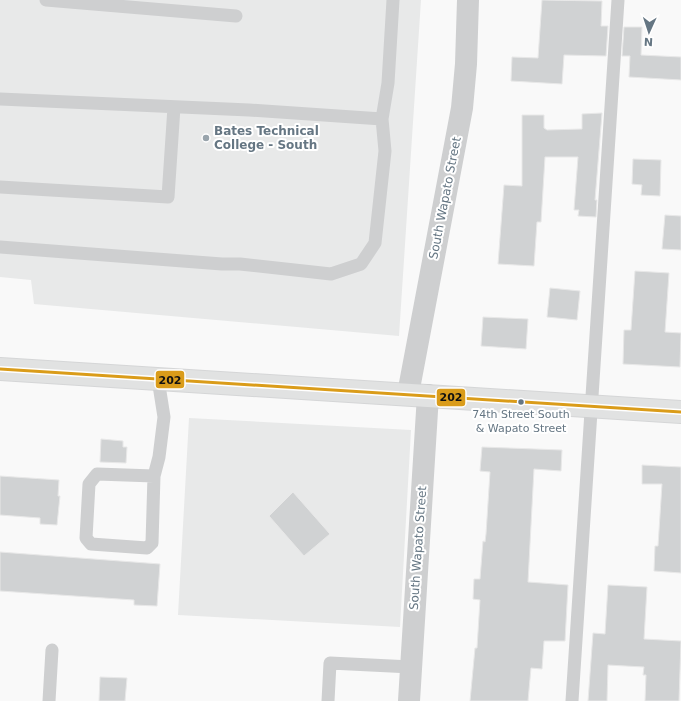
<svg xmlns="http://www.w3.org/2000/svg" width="681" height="701" font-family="'DejaVu Sans',sans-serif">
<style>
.built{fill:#e8e9e9}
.building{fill:#d0d2d3;stroke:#e8e8e8}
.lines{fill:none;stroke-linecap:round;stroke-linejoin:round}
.primary-casing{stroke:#d5d6d7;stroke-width:24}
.lane{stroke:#cecfd0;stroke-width:13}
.street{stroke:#cecfd0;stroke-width:22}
.primary{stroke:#e1e2e2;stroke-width:22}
.bus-1-casing{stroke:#fff;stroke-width:6}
.bus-1{stroke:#da9c1a;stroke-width:3}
.poi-dot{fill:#99a4ac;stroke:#fff;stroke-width:1.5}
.bus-dot{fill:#657683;stroke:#fff;stroke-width:1.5}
.labels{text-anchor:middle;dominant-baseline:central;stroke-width:4;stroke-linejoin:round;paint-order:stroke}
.bus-label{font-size:11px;fill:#657683;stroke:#fff}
.poi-label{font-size:12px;font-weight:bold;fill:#657683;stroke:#fff;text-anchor:start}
.street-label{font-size:12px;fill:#657683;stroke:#fff}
.line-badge{stroke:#fff;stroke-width:1.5}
.pale-badge-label{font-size:11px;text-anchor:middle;font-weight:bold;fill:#111}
</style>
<rect width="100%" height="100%" fill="#f9f9f9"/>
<!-- built -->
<path class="built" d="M0,0H421L399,336L34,304L31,280L0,277Z
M189,418L411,430L400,627L178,615Z"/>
<!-- building -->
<path class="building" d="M542,0L602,1L601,26H608L606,56L564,55L562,84L511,81L512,57L538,58Z
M624,27H642L641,55L681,57V80L629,77L630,56H622Z
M602,113L595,200H597L596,217L578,216L579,210H574L578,157H545L541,222H537L534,266L498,264L504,185L522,186V115H544V128L547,130L582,129V114Z
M633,159L661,160L660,196L641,195L642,185L632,184Z
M665,215L681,216V250L662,249Z
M635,271L669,273L665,332L681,333L680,367L623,364L624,330H631Z
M550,288L580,291L577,320L547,317Z
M483,317L528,319L526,349L481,346Z
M101,439L123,441V447H127L126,463L100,462Z
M482,447L562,450L561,471L534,469L528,582L568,585L565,641H544L542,669L531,668L528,701H470L475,648H477L480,600L473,599L474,579H480L483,541L485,542L486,534L490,472L480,471Z
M642,465L681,467V573L654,571L655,546H658L662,484H642Z
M0,476L59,480L58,496H60L57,525L40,524V518L0,515Z
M293,492L330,534L304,556L269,516Z
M0,552L160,564L157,606L134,605V600L0,591Z
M608,585L647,587L644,639L681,641L679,701H645L646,675H643L644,667L608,665L607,701H588L593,633L605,634Z
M100,677L127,678L125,701H99Z"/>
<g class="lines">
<defs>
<path id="primary" d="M0,369L681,412"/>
</defs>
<!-- primary casing -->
<use href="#primary" class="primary-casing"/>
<!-- lane -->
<path class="lane" d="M46,0L236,16
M0,99L249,110L382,119
M0,187L168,197L174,107
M0,247L222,264H240L331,274L361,264L375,243L385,151L382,119L388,83L393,0
M154,476L97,474L89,484L86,538L91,544L147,548L152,543L154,476L159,457L164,417L158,379
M49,701L52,650
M328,701L330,663L411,667
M572,701L618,0"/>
<!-- street -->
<path class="street" d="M408,394L462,108L466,64L468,0
M409,701L428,395"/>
<!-- primary -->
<use href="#primary" class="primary"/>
<defs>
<path id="bus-1" d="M0,369L681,412"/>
</defs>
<!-- bus-1 casing -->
<use href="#bus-1" class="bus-1-casing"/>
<!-- bus-1 -->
<use href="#bus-1" class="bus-1"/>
</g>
<!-- markers -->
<circle class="poi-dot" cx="206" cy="138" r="4"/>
<circle class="bus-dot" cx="521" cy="402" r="3.5"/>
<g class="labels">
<!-- bus labels -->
<g class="bus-label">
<text x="521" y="414">74th Street South<tspan x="521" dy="14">&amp; Wapato Street</tspan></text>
</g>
<!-- poi labels -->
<g class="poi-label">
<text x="214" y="131">Bates Technical<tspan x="214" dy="14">College - South</tspan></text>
</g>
<!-- street labels -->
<g class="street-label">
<text transform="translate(445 198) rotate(-79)">South Wapato Street</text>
<text transform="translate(418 548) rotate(-86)">South Wapato Street</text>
</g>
</g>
<g class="line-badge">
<rect x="155" y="370" width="30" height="19" rx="4" fill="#da9c1a"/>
<rect x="436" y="388" width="30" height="19" rx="4" fill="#da9c1a"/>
</g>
<g class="pale-badge-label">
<text x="170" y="384">202</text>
<text x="451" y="401">202</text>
</g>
<!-- north arrow -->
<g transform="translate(649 32) rotate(183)" stroke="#ffffff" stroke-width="3" paint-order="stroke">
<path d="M0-3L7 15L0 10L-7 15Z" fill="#657683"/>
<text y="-6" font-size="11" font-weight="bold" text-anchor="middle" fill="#657683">N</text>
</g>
</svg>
